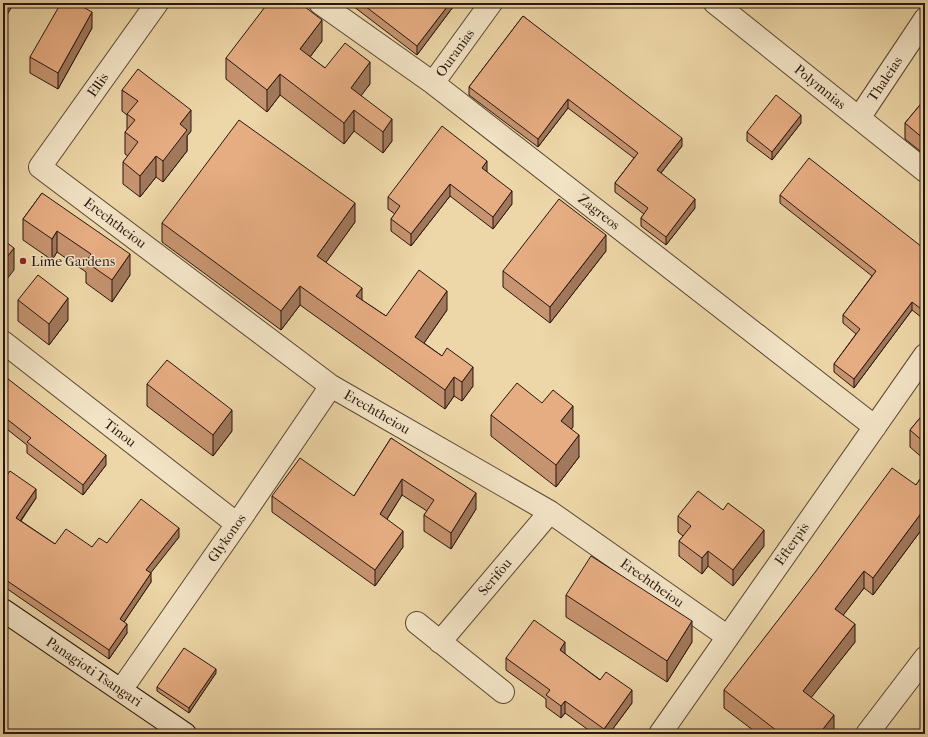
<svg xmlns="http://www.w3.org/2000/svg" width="928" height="737" font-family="'IM FELL French Canon',serif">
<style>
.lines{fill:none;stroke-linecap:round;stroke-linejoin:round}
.street-casing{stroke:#594634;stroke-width:24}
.secondary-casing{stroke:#28160e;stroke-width:24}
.street{stroke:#f3e4c6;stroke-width:22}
.secondary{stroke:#f3e4c6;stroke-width:22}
.wall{fill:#c69470;stroke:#28160e}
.shaded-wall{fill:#a1785b;stroke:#28160e}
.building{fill:#e6ac82;stroke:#28160e}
.poi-dot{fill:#8f2418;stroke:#f3e4c6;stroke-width:1.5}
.labels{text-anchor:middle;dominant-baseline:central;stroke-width:3;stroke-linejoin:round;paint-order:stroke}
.street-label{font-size:14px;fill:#28160e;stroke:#f3e4c6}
.poi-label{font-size:14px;fill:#28160e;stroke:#f3e4c6;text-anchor:start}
</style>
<rect width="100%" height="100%" fill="#edd6a7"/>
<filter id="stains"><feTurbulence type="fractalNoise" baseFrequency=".005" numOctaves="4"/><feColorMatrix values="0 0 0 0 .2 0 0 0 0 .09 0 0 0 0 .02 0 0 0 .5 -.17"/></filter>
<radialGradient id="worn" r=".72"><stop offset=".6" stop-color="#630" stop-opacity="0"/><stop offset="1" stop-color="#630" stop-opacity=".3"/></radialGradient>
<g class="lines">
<defs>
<path id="street" d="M157,3L40,167L331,386L550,512L728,637
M320,3L433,83L875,427
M715,3L925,171
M433,83L491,3
M859,118L925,19
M3,342L237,524
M417,623L503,692
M440,642L550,512
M121,690L237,524L331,386
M660,734L925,355
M867,734L925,658"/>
<path id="secondary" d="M3,610L185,734"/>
</defs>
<!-- street casing -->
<use href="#street" class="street-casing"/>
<!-- secondary casing -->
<use href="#secondary" class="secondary-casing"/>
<!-- street -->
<use href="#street" class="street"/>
<!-- secondary -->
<use href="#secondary" class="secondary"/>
</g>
<!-- wall -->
<path class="wall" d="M349,3H456L417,55Z
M523,16L682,146L661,173L695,208L666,245L641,226V218L644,214L615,192V183L634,158L568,108L538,147L469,95V87Z
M92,28L58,89L30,73V57Z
M322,41L310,57L325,68L370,84L361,95L392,141L383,153L354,131L344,144L280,95L267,112L226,79V58Z
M122,90L191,131L187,136V151L163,182L156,177L140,197L123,184V162L128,156L125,154V132L127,130V115L122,111Z
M925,99V155L905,139V123Z
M801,123L772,160L747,141V132Z
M487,173L512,204L493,229L450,196L411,246L391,231V219L395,214L388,209V197Z
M42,193L130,275L112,302L86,283V272L57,252L52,260L23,240V219Z
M780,195L922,247L925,243V320L912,310L854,388L834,372V364L856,334L843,323V315L872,276L780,203Z
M355,222L326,262L362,300L386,316L447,310L424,343L442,356L473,386L462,401L454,396L445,409L300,305L281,330L162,242V223Z
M606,251L550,323L503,287V271Z
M18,300L68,320L49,345L18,321Z
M3,375L106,465L83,495L27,453V445L3,426Z
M147,384L232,431L213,456L147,406Z
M925,412V460L910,447V430Z
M491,415L573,427L571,429L579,457L556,487L491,436Z
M391,438L476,509L451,549L424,531V515L427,511L402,495L387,519L403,547L375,586L272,512V496H354Z
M925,472V525L873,595L864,588L843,615L855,642L811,697L834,732L832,734H758L724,708V690L916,485Z
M3,481L36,498L21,521L55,544L92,547L107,543L179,537L150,573L151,582L124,622L127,633L109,659L3,586Z
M678,516L764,546L733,586L708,566L702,574L679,556V541L683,536L678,532Z
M566,595L692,642L667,682L566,617Z
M565,654L632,703L609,734H594L565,713L561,718L546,707V699L506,670V658Z
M216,673L189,713L157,691V687Z"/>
<!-- shaded-wall -->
<path class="shaded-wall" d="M9,3H14L3,22V14Z
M450,3H456L417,55V46Z
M92,12V28L58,89V73Z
M322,20V41L300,70V49Z
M370,62V84L351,109V88Z
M280,74V95L267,112V90Z
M568,99V108L538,147V139Z
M191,110V131L187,136V151L163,182V161L180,124Z
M354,110V131L344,144V123Z
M801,115V123L772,160V152Z
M392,119V141L383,153V132Z
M682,138V146L657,178V170Z
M156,156V177L140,197V176Z
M487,161V173L482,168Z
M450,184V196L411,246V234Z
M512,191V204L493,229V217Z
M695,199V208L666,245V237Z
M355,203V222L317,275V256Z
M57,231V252L52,260V239Z
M606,235V251L550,323V307Z
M14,248V270L3,284V262Z
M130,254V275L112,302V280Z
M300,286V305L281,330V311Z
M362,288V307L356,296Z
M447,291V310L415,356V337Z
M68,298V320L49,345V324Z
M912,302V310L854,388V379Z
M473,367V386L462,401V382Z
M454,377V396L445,409V390Z
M573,406V427L561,442V421Z
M232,410V431L213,456V435Z
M579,435V457L556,487V465Z
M106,455V465L83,495V485Z
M402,479V495L380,530V514Z
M36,489V498L16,527V518Z
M476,493V509L451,549V533Z
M925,508V525L873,595V578Z
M179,528V537L146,579V570Z
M764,530V546L733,586V570Z
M403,531V547L375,586V570Z
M708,551V566L702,574V558Z
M864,571V588L835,626V609Z
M151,573V582L120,628V619Z
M692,621V642L667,682V661Z
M127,624V633L109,659V650Z
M855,624V642L803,708V691Z
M565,642V654L560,650Z
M216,669V673L189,713V708Z
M632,690V703L609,734H604V729Z
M565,701V713L561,718V706Z
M834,715V732L832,734H819Z"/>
<!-- building -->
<path class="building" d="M3,3H9L3,14Z
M61,3H76L92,12L58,73L30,57Z
M268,3H300L322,20L300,49L325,68L345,43L370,62L351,88L392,119L383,132L354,110L344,123L280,74L267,90L226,58Z
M361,3H450L417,46Z
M523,16L682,138L657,170L695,199L666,237L641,218L648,208L615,183L638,153L568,99L538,139L469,87Z
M138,69L191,110L180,124L187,130L163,161L156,156L140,176L123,162L138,142L125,132L135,120L127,114L138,101L122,90Z
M776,95L801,115L772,152L747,132Z
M925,99V140L905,123Z
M239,120L355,203L317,256L362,288L356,296L386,316L419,270L447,291L415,337L442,356L447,348L473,367L462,382L454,377L445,390L300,286L281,311L162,223Z
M442,126L487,161L482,168L512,191L493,217L450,184L411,234L391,219L400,206L388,197Z
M809,158L922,247L925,243V312L912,302L854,379L834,364L860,329L843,315L876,271L780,195Z
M42,193L130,254L112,280L86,262L91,254L57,231L52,239L23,219Z
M559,199L606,235L550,307L503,271Z
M3,240L14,248L3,262Z
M38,275L68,298L49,324L18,300Z
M167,360L232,410L213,435L147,384Z
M3,375L106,455L83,485L27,442L31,438L3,416Z
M517,383L542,403L553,390L573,406L561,421L579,435L556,465L491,415Z
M925,412V443L910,430Z
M391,438L476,493L451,533L424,515L434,500L402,479L380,514L403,531L375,570L272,496L300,458L354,496Z
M892,468L916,485L925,472V508L873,578L864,571L835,609L855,624L803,691L834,715L819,734H781L724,690L816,571Z
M10,471L36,489L16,518L55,544L66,529L92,547L99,538L107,543L141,499L179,528L146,570L151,573L120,619L127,624L109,650L3,578V481Z
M698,491L723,510L728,503L764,530L733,570L708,551L702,558L679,541L691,526L678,516Z
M591,556L692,621L667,661L566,595Z
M534,620L565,642L560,650L600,680L606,672L632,690L604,729L565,701L561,706L546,695L550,690L506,658Z
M184,648L216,669L189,708L157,687Z"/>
<!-- markers -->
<circle class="poi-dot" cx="23" cy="261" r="4"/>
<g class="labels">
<!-- street labels -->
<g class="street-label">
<text transform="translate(455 53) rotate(-54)">Ouranias</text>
<text transform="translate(885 79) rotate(-56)">Thaleias</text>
<text transform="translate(98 85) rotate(-55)">Ellis</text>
<text transform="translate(820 87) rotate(39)">Polymnias</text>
<text transform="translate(599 212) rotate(38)">Zagreos</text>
<text transform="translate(115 223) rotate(37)">Erechtheiou</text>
<text transform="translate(377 412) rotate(30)">Erechtheiou</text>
<text transform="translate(120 433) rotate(38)">Tinou</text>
<text transform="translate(227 538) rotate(-55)">Glykonos</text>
<text transform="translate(792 544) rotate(-55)">Efterpis</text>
<text transform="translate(495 577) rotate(-50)">Serifou</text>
<text transform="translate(652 583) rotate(35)">Erechtheiou</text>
<text transform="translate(94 672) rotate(34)">Panagioti Tsangari</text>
</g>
<!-- poi labels -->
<g class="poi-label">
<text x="31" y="261">Lime Gardens</text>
</g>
</g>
<!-- margin -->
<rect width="928" height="737" fill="none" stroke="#edd6a7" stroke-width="16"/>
<rect x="4" y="4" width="920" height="729" fill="none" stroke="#28160e" stroke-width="2"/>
<rect x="8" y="8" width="912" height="721" fill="none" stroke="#28160e"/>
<rect width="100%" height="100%" filter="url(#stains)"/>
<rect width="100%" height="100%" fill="url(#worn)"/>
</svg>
